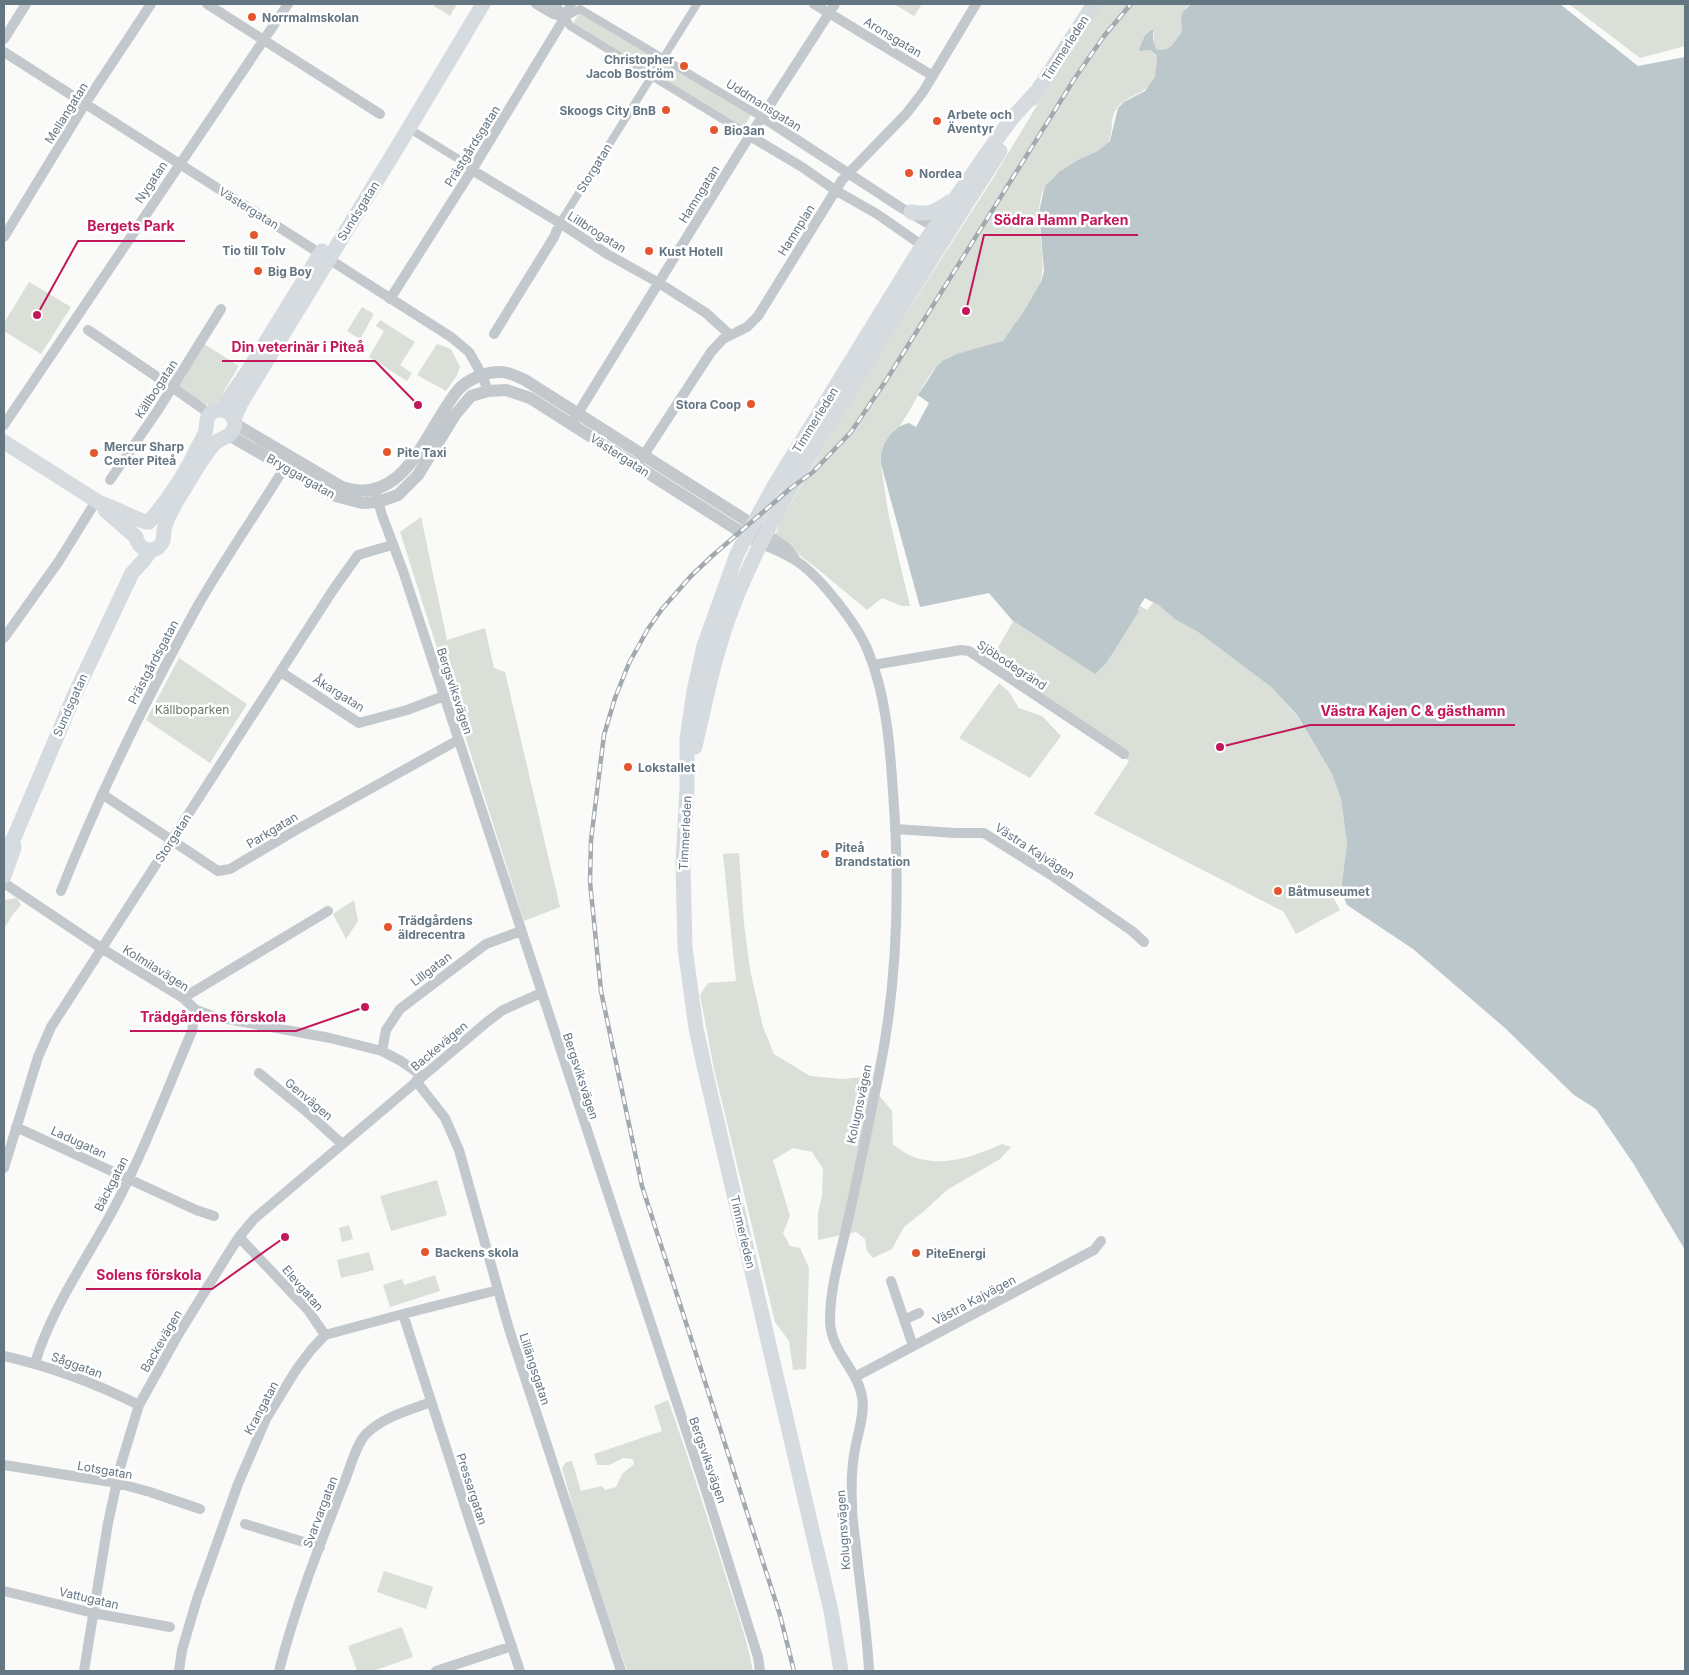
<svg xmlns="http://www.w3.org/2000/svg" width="1689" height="1675" font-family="Inter,sans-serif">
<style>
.green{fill:#dadfd7}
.water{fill:#bbc7cb}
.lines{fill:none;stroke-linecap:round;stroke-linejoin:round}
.pedestrian{stroke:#c3c8cc;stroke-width:8}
.minor{stroke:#c3c8cc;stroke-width:10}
.tertiary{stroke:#c3c8cc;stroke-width:12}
.secondary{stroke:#d6dbdf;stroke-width:15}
.rail-casing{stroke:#a2aab0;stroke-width:4.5}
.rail{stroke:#fff;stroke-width:2.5;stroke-dasharray:8;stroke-linecap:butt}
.poi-dot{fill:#e4572e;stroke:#fff;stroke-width:2}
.labels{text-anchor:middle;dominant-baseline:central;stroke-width:5;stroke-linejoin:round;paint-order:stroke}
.poi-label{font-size:12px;font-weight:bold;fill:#657683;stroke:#fff;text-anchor:start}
.street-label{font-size:12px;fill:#657683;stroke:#fff}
.park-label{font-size:12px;fill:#687a64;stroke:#fff}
.leader{fill:none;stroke:#c2185b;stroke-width:2}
.callout-dot{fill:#c2185b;stroke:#fff;stroke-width:2}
.callout-label{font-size:14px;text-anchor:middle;font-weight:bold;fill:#c2185b;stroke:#fff;stroke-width:5;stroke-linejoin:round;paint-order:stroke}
</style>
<rect width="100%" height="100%" fill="#fafaf8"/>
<!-- green -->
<path class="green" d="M435,4H457L450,16L434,6Z
M894,4H922L914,16Z
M1098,4H1190C1180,11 1182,20 1182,32C1173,42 1172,52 1156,49L1153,44L1154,33L1151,30L1145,35L1139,47L1140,50H1151C1157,56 1158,61 1157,70C1152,97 1126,92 1115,111C1109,123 1115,137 1105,147C1101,150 1096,152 1092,154C1077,162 1061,169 1050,181C1027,205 1048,249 1041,280C1039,292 1026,309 1019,319C1015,325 1008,337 1003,341C999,344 963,352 956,354C932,363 923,387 911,408C907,415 902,421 899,428L895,430L882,449L880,459L889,517L910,606H902L882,598L867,610L820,571L775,536L780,522L860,385L992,180Z
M1569,4H1685V46L1640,58Z
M580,11L752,113L742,130L572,26Z
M29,282L71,307L41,354L4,331V323Z
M362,307L374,314L360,339L347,331Z
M380,320L415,342L400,365L412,373L407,381L369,357L384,331L376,326Z
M201,342L239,366L224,391L222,397L216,403L210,406L199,401L177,385Z
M437,344L451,349L460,367L457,375L446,391L417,375Z
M421,517L447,640L485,628L494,668L505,672L560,907L524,921L400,532Z
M1154,602L1176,620L1198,632L1271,687L1297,716L1332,774L1341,799L1347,843L1341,891L1332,895L1340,910L1296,934L1284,912L1094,814L1129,761L1018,688L1023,679L992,658L1015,618L1137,604L1147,610Z
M179,658L247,704L210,763L146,720Z
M999,683L1009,692L1019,708L1042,716L1061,736L1030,778L959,738Z
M739,853L744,924L750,970L763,1027L774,1054L810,1076L842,1079L864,1077L892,1111L893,1145C900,1149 907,1155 914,1157C943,1168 975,1156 1002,1144L1011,1147L1000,1159L947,1190L923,1212L904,1227L892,1249L873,1258L867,1251L865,1239L856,1232L818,1240V1213L822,1196L823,1169L812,1152L793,1148L773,1160L790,1216L783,1233L790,1246L800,1248L809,1268L806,1369L793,1370L789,1341L775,1322L714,1069L700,995L708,983L736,981L723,854Z
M17,898L21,905L13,914L4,929V900Z
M354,900L358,921L346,939L333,914Z
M437,1180L447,1215L391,1231L380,1196Z
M349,1225L353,1239L342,1242L339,1228Z
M369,1252L374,1270L341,1278L337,1260Z
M435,1275L440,1291L390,1307L383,1285L402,1279L404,1285Z
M668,1400C687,1453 704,1507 721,1561C732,1598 746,1633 753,1671H627L578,1525L562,1468L566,1462L572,1461L581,1491L602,1486L605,1490L616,1487L622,1474L634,1464L633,1459L623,1458L609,1465H597L594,1454L662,1431L654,1406Z
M384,1571L433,1587L426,1609L377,1592Z
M402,1627L413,1657L373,1671H357L348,1646Z"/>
<!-- water -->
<path class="water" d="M1191,4H1560L1638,66L1685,57V1250L1633,1163L1596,1109L1574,1095L1505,1028L1413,949L1347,905L1341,891L1347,843L1341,799L1332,774L1297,715L1271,687L1198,632L1176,620L1158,605L1145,598L1137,610L1139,611L1107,662L1095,674L1012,620L989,593L920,607L881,464C878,447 893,426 909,423L916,427L929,403L918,395L937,366L944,360L956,354L1003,341L1024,311L1041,282L1044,271L1039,212L1044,190L1046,185L1059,172L1078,160L1098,151L1110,141L1118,108L1124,102L1145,91L1155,77L1157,60L1156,55L1151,50L1140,51L1139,48L1145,35L1151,30H1153V40L1156,49C1172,52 1173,42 1182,32C1182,16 1178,15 1191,4Z"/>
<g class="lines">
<!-- pedestrian -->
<path class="pedestrian" d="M413,131L473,168
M750,136L570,26L565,17L580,9L762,117
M560,223L697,4"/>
<!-- minor -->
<path class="minor" d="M207,4L380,114
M536,4L553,14L565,17
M550,4L557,8L565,17
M814,4L933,76
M4,39L26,4
M4,52L451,337L469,352L482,375L488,391
M762,117L900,207L939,230
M750,136L802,167L835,190L877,214L926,248
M472,170L560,223L607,254L659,283L706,313L730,335
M4,237L85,104L151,4
M390,299L472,170L565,17L571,4
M88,330L172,387L210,414
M494,334L554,237L560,223
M575,418L742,148L835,4
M4,425L288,4
M640,461L711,352L723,339L747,327L758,316L842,180L906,114L923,92L976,4
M110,480L158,410L221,309
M375,489L382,515L403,571L706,1491L758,1657L760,1671
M766,533L787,548L795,559
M760,543C773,549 787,554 798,562C821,578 857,624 868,651C886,695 890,745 893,792C900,885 898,981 879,1073C869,1122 859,1171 848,1220C841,1253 830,1286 830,1320C830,1351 858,1370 862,1397C865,1411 859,1430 856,1444C852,1463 851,1485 852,1504C852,1518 854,1532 856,1546C860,1588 867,1629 869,1671
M4,638L59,561L96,501
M873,665L961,650L969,651L1124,754
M281,672L359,723L407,710L444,696
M102,794L218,871L230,869L296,830L458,740
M896,829L955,833H984L1051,875L1132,931L1144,942
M4,883L101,948L183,998L196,1010L216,1017L330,1038L382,1051L401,1061L422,1076
M61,891C100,793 146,699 197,607C225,558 258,511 288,462
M183,998L328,911
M382,1051L386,1030L400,1009L486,944L521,931
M259,1073L308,1113L342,1144
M416,1081L445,1118L459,1150L509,1329L621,1671
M16,1127L196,1210L214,1216
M4,1168L38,1057L51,1027L333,590L358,555L392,545
M239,1237L308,1310L325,1335
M891,1281L913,1346
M403,1314L471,1525L520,1671
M904,1320L919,1313
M4,1356C53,1367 95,1383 139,1405
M35,1363C52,1307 87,1259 114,1208C144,1151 167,1090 192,1031L196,1010
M855,1377L1094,1250L1101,1241
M4,1465L117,1483L150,1492L200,1509
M245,1524L320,1547
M4,1591L93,1613L170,1627
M84,1671L108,1523L121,1464L139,1405L178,1335L228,1254L239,1237L254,1219L487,1022L503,1010L541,993
M179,1671L182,1650L197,1599L238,1484L266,1419L296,1370L311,1350L325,1335L403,1314L498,1290
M279,1671C295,1607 320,1544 344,1483C350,1469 356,1444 366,1434C383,1417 409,1410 431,1402
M436,1671L512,1646"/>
<!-- tertiary -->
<path class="tertiary" d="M235,424L340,486C405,511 427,427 458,390C468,379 485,372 500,372C507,371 518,377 525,380L766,533
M229,435L332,495L362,503L378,502L398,495L418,475L455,415L471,396L488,391L506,390L530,398L736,529L760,543"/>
<!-- secondary -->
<path class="secondary" d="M1032,99L1094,4
M911,212C929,215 935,212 949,202
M221,410L248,371L322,251
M234,419L241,403L409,128L483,4
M4,442L100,503C116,508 130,517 146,522
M105,510L136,537
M137,541C142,551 154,554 161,544C165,539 163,536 164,530C167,515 178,499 186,486C195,472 203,456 214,444C219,438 227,439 232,432C235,428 236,422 233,418C229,409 217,407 210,414C206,418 207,422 206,428C206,433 202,440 199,445C187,471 168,500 149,522
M695,747C706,698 716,648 735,601C763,530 803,466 843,401C894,317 947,234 1000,151
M4,852L6,846L13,840L74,696L132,573L143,561L151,550
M4,876L14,848L13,842
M841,1671L831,1611L705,1070L696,1028L685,948L683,863L687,788V739L694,691L704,646L737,554L773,488L922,246L1001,133L1014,116L1036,92"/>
<defs>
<path id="rail" d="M794,1671L780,1615L642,1186L601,991L590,882L591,840L604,735L615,698L629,663L648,629L662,609L691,576L712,556L791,488L813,472L851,432L887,379L1075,78L1104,36L1131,4"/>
</defs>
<!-- rail casing -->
<use href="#rail" class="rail-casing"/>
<!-- rail -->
<use href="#rail" class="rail"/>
</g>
<!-- markers -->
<g class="poi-dot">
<circle cx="252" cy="17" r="5"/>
<circle cx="684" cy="66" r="5"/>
<circle cx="666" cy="110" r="5"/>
<circle cx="937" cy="121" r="5"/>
<circle cx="714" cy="130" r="5"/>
<circle cx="909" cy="173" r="5"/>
<circle cx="254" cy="235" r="5"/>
<circle cx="649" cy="251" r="5"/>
<circle cx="258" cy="271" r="5"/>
<circle cx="751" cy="404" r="5"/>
<circle cx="387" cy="452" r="5"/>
<circle cx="94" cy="453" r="5"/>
<circle cx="628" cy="767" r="5"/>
<circle cx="825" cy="854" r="5"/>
<circle cx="1278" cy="891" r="5"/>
<circle cx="388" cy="927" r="5"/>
<circle cx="425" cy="1252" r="5"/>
<circle cx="916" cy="1253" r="5"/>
</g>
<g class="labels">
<!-- poi labels -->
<g class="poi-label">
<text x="262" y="17">Norrmalmskolan</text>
<text x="674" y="59" text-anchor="end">Christopher<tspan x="674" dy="14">Jacob Boström</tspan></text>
<text x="656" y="110" text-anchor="end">Skoogs City BnB</text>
<text x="947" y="114">Arbete och<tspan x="947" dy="14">Äventyr</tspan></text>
<text x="724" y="130">Bio3an</text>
<text x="919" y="173">Nordea</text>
<text x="254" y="250" text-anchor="middle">Tio till Tolv</text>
<text x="659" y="251">Kust Hotell</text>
<text x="268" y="271">Big Boy</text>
<text x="741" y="404" text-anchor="end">Stora Coop</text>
<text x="104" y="446">Mercur Sharp<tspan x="104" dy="14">Center Piteå</tspan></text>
<text x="397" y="452">Pite Taxi</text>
<text x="638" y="767">Lokstallet</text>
<text x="835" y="847">Piteå<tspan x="835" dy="14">Brandstation</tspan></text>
<text x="1288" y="891">Båtmuseumet</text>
<text x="398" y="920">Trädgårdens<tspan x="398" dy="14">äldrecentra</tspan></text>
<text x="435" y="1252">Backens skola</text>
<text x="926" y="1253">PiteEnergi</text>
</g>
<!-- street labels -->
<g class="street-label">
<text transform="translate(893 37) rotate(31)">Aronsgatan</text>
<text transform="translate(1065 48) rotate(-57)">Timmerleden</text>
<text transform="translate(764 105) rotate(32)">Uddmansgatan</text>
<text transform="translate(66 113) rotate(-58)">Mellangatan</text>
<text transform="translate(472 146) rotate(-58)">Prästgårdsgatan</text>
<text transform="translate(594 168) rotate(-58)">Storgatan</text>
<text transform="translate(151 182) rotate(-56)">Nygatan</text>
<text transform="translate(699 194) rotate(-58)">Hamngatan</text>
<text transform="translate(249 208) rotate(32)">Västergatan</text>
<text transform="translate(358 211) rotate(-58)">Sundsgatan</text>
<text transform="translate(796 230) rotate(-58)">Hamnplan</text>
<text transform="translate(597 232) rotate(32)">Lillbrogatan</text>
<text transform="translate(156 389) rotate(-57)">Källbogatan</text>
<text transform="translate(815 420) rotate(-58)">Timmerleden</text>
<text transform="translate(620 455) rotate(33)">Västergatan</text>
<text transform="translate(301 476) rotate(30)">Bryggargatan</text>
<text transform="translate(153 662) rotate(-62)">Prästgårdsgatan</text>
<text transform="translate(1012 665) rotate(33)">Sjöbodegränd</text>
<text transform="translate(455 691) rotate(72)">Bergsviksvägen</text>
<text transform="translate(339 693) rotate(32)">Åkargatan</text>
<text transform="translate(70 705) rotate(-66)">Sundsgatan</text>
<text transform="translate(272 830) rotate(-31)">Parkgatan</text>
<text transform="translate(685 833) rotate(-87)">Timmerleden</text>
<text transform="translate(173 838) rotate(-57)">Storgatan</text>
<text transform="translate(1035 851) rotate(33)">Västra Kajvägen</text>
<text transform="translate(156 968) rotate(32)">Kolmilavägen</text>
<text transform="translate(431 969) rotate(-37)">Lillgatan</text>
<text transform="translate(439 1046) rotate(-40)">Backevägen</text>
<text transform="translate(581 1076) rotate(72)">Bergsviksvägen</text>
<text transform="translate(309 1099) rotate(40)">Genvägen</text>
<text transform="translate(859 1104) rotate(-78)">Kolugnsvägen</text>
<text transform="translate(79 1142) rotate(25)">Ladugatan</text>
<text transform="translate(111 1184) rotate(-63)">Bäckgatan</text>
<text transform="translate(743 1232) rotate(77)">Timmerleden</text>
<text transform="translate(303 1288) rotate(49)">Elevgatan</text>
<text transform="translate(974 1300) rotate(-28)">Västra Kajvägen</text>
<text transform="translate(161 1341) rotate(-60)">Backevägen</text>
<text transform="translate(77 1365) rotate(20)">Såggatan</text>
<text transform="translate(535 1369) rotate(72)">Lillängsgatan</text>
<text transform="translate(261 1408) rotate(-62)">Krangatan</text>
<text transform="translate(708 1460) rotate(71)">Bergsviksvägen</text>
<text transform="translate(105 1470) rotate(10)">Lotsgatan</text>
<text transform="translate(472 1489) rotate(72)">Pressargatan</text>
<text transform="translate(320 1512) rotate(-69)">Svarvargatan</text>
<text transform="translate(843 1530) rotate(-94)">Kolugnsvägen</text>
<text transform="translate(89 1598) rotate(13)">Vattugatan</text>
</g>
<!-- park labels -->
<g class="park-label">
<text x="192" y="709">Källboparken</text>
</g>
</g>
<!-- callouts -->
<path class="leader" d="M966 311L984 235H1138M37 315L78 241H185M418 405L375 361H222M1220 747L1310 725H1515M365 1007L296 1031H130M285 1237L212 1289H86"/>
<g class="callout-dot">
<circle cx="966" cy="311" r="5"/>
<circle cx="37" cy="315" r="5"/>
<circle cx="418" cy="405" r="5"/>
<circle cx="1220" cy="747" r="5"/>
<circle cx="365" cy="1007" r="5"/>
<circle cx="285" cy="1237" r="5"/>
</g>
<g class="callout-label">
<text x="1061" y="225">Södra Hamn Parken</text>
<text x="131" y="231">Bergets Park</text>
<text x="298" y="352">Din veterinär i Piteå</text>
<text x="1413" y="716">Västra Kajen C &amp; gästhamn</text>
<text x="213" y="1022">Trädgårdens förskola</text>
<text x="149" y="1280">Solens förskola</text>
</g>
<!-- border -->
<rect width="1689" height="1675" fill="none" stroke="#657683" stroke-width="10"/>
</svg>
